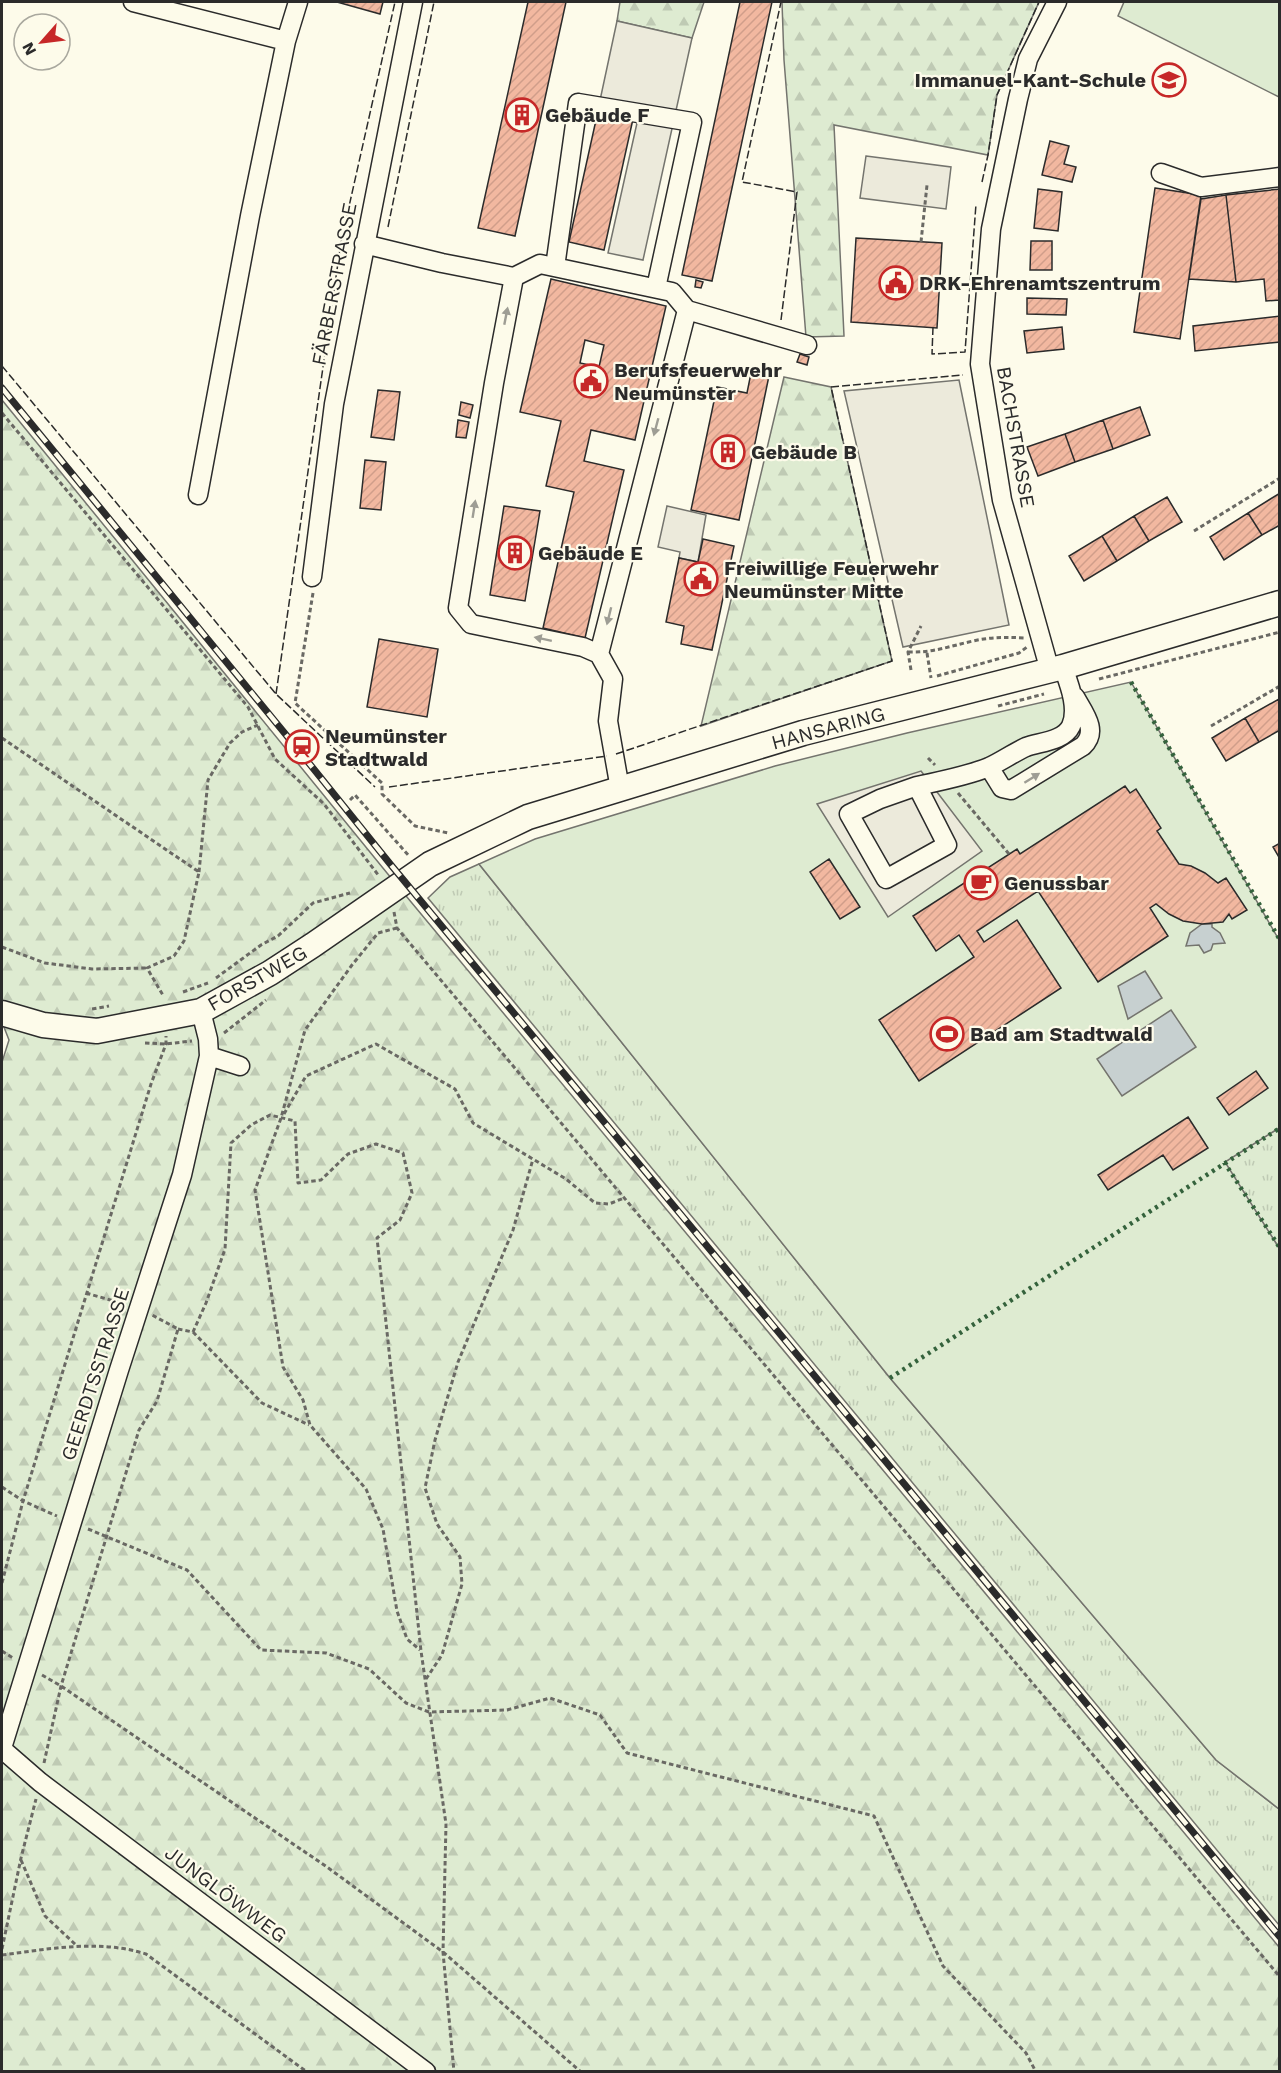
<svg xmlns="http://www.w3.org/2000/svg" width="1281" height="2073" font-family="'Work Sans',sans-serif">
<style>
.grass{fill:url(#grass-tufts);stroke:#74746e;stroke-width:1.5}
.forest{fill:url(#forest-firs);stroke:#74746e;stroke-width:1.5}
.pitch{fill:#deebd1;stroke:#74746e;stroke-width:1.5}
.parking{fill:#eceadb;stroke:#74746e;stroke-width:1.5}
.water{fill:#c7d0d0;stroke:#74746e;stroke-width:1.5}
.building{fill:url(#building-hatch);stroke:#2b2b2b;stroke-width:1.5;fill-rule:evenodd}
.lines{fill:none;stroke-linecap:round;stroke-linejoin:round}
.minor-casing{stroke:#2b2b2b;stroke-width:21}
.major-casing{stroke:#2b2b2b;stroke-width:27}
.path{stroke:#6a6964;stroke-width:3;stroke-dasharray:4.5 3;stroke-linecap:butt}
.minor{stroke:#fdfbea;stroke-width:18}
.major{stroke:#fdfbea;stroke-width:24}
.rail-casing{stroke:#2b2b2b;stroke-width:7}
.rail{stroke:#fdfbea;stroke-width:4.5;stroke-dasharray:14;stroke-linecap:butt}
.hedge{stroke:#34623c;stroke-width:4.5;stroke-dasharray:3 4.5;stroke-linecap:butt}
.fence{stroke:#2b2b2b;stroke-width:1.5;stroke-dasharray:8 3;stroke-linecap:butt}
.oneway{fill:#9e9d94}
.labels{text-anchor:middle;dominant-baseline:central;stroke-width:4.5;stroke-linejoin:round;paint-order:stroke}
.poi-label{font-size:20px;font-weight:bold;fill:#2b2b2b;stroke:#fdfbea;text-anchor:start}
.street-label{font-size:20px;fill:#2b2b2b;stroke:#fdfbea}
</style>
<defs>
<pattern id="grass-tufts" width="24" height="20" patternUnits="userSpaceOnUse" patternTransform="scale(1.5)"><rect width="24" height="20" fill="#deebd1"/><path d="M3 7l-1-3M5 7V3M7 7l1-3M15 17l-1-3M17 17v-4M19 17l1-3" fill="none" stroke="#bfcab4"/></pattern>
<pattern id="forest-firs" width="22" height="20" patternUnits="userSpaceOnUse" patternTransform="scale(1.5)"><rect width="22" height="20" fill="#deebd1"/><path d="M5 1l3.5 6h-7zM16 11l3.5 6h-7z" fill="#bfcab4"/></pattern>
<pattern id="building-hatch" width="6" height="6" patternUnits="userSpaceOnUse" patternTransform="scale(1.5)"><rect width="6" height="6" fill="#f2b8a0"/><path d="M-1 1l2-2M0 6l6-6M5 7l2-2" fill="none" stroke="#d09e8a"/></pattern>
</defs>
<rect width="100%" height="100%" fill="#fdfbea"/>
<!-- grass -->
<path class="grass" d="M479,864L890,1378L1216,1760L1279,1809V1925L428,898L450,877Z
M1279,1128V1248L1224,1162Z"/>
<!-- forest -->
<path class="forest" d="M620,2H704L692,38L617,21Z
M782,2H1039L997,95L988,155L834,125L844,336L806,337L784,60Z
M784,377L831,387L892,661L701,726Z
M2,400L387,873L1279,1947V2071H2V1062L9,1040L2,1022Z"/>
<!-- pitch -->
<path class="pitch" d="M1124,2H1279V97L1118,16Z
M1131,682L1279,940V1128L1225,1162L1279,1248V1809L1216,1760L890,1378L479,864L535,839L775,766L907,733Z"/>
<!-- parking -->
<path class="parking" d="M617,21L692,38L643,260L608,253L639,114L599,105Z
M866,156L951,167L946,209L860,198Z
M959,380L1009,625L903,647L844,391Z
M667,506L706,515L698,562L679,558L680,552L658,547Z
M921,771L982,851L888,917L817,804Z"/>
<!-- water -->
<path class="water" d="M1202,924H1212V927L1220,933L1225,943L1213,944L1211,950L1204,953L1199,945L1186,946L1190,933Z
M1145,971L1162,998L1128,1019L1118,986Z
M1171,1010L1196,1047L1122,1096L1097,1059Z"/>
<!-- building -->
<path class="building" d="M337,2H383L380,14Z
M528,2H566L515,236L478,228Z
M740,2H772L712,281L682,275Z
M598,111L633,119L604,250L569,242Z
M1050,141L1069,146L1064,164L1076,167L1072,182L1042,175Z
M1155,188L1201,195L1180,339L1134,332Z
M1038,189L1062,192L1058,231L1034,228Z
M1280,189V300L1266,301L1264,279L1236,282L1226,195Z
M1226,195L1236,282L1189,279L1201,199Z
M856,238L942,243L937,328L851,322Z
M1031,241H1052V270H1030Z
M551,279L666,306L635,440L591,430L584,461L624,470L585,638L543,628L574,492L546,486L561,421L520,412ZM585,340L604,345L599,367L580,363Z
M696,280L703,282L701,288L695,287Z
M1027,298L1067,299L1066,315L1027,314Z
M1280,316V342L1195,351L1193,326Z
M1062,327L1064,349L1027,353L1024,331Z
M800,354L809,357L807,365L797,362Z
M752,368L770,371L739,520L691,510L717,387L747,393Z
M378,390L400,392L394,440L371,437Z
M461,402L473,405L470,418L459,415Z
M1140,407L1150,435L1113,449L1103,420Z
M458,420L469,422L466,438L456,437Z
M1103,420L1113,449L1075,462L1065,434Z
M1065,434L1075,462L1038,476L1027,447Z
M365,460L386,462L381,510L360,508Z
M1280,493V525L1262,535L1248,513Z
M1167,497L1182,522L1149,541L1134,516Z
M504,506L540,511L525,601L490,595Z
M1248,513L1262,535L1224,560L1210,537Z
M1134,516L1149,541L1117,561L1102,536Z
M1102,536L1117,561L1084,581L1069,556Z
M703,539L734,546L712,650L681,644L684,626L666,622L679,558L698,562Z
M379,639L438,649L427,717L367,707Z
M1279,699L1280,730L1259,742L1245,718Z
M1245,718L1259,742L1226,761L1212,738Z
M1125,786L1130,793L1136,789L1161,828L1157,831L1179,864L1191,866L1205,873L1218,883L1226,878L1247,910L1232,919L1229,914L1223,922L1202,924L1183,921L1169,914L1156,904L1150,908L1168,936L1098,982L1038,891L977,931L984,942L1017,920L1061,988L919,1081L879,1020L974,957L959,935L936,951L913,916L1017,849L1020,854Z
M1280,843V859L1273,847Z
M829,859L860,907L840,919L810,872Z
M1256,1071L1268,1088L1229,1115L1217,1098Z
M1188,1117L1208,1148L1173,1170L1163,1155L1108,1190L1098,1175Z"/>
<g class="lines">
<defs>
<path id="minor" d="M133,2L286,41L250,216L198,495
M286,41L298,2
M1161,173L1201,187L1280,177
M364,244L442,263L514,277L540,264L672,292L687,310L807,345
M555,267L578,103L692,122L656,288
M514,277L494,383L458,608L471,624L583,647L599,654
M312,577L334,404L413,2
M1050,671L1002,500L980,364L991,229L1018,99L1028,59L1057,2
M989,767L1002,788L1011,790L1083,746C1099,731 1084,713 1075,697
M917,786L880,799L849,814L886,879L947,845L917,786C941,781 967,776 989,767C1002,761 1013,753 1026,747C1040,742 1064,741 1071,726C1079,708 1069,684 1063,667
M620,789L608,721L613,679L599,654L687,310
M209,1056L240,1066
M2,1748L119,1370L182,1175L209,1056L208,1039L201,1011
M2,1749L40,1782L426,2072"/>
<path id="major" d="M2,1013L43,1025L97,1031L201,1011L270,973L313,945L430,864L528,817L803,733L1063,667L1280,603"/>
</defs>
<!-- minor casing -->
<use href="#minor" class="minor-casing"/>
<!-- major casing -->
<use href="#major" class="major-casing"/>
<!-- path -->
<path class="path" d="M921,242L927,185
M2,413L248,707L275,759L324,804L379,876
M1194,531L1280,478
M313,593L295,703L382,783V794L415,826L448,833
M908,652C933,653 950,646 973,641C990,637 1007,637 1025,638
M927,653L931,678
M911,670L908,652L921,626
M937,676L1019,653L1027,647
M1099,679L1280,632
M998,706L1044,694
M1211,726L1280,686
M2,738L199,872L184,941L174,956L147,968L164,997
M928,758L935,765
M958,793L1009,854
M350,800L355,795L409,856
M199,872L208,780L230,743L242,732L258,725
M394,912L397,928L1280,1977
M397,928L378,933L352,965L305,1030L281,1118L255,1190L283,1367L303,1400L310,1425L366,1489L383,1529L397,1611L407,1639L420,1650
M2,947L45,963L92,969L147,968
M216,978L261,945L278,936L313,903L350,893
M183,992L208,983
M92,1009L109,1006
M224,1033L266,1000
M145,1043L166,1044L192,1041
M284,1114L306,1076L376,1044L455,1089L473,1123L566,1179L595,1203L609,1204L624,1198
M86,1293L124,1304
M178,1329L193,1332L206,1303L225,1249L231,1143L251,1125L270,1115L295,1121L298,1183L321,1180L348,1154L376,1144L403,1153L412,1193L400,1220L377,1238L421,1651L446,1824L443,1952L454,2072
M193,1332L262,1403L309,1425
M2,1487L23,1501L57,1516
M88,1529L187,1570L261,1650L326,1653L369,1669L406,1703L429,1712L507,1710L550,1698L600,1715L627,1753L874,1816L943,1966L1026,2053L1036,2072
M2,1583L23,1501L151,1084L166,1044V1036
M2,1651L13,1658
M42,1675L61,1686L327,1867L443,1952L581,2072
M426,1679L442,1655L462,1584L460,1557L437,1524L425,1488L435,1440L458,1362L513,1230L533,1159
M44,1763L61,1686L139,1430L157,1401L178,1329L152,1315
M21,1860L45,1916L76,1945
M2,1949L21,1858L36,1799
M2,1955C49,1949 99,1939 146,1954L307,2072
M1138,2072H1152"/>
<!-- minor -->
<use href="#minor" class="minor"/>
<!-- major -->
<use href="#major" class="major"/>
<defs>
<path id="rail" d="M2,388L296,747L391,865L1280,1937"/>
</defs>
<!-- rail casing -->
<use href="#rail" class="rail-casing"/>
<!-- rail -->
<use href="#rail" class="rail"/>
<!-- hedge -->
<path class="hedge" d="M1131,682L1280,940
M1224,1162L1280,1248
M890,1378L1280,1128"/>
<!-- fence -->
<path class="fence" d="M982,182L988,155L997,95L1039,2
M388,227L434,2
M781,320L797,192L742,182L781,2
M933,327L932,354L965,352L976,204
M2,366L276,694L375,787
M276,694L341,242L395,2
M616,754L892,661L831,387L963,375
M389,787L607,756"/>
</g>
<!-- one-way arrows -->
<defs><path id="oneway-solid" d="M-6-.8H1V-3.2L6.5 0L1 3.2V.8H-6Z" transform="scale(1.5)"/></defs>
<g class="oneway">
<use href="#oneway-solid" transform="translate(506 316) rotate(-79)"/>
<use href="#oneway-solid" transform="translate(656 427) rotate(105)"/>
<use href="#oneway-solid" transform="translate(474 509) rotate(-81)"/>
<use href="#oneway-solid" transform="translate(609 616) rotate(104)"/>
<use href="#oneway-solid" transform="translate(543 639) rotate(-168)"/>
<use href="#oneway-solid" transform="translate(1032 778) rotate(-32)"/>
</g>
<!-- icons -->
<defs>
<symbol id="school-ring" viewBox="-11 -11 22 22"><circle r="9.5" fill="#fdfbea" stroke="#c62828" stroke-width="1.5"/><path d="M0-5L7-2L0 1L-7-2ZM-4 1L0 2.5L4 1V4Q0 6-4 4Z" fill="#c62828"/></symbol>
<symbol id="building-ring" viewBox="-11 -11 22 22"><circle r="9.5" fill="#fdfbea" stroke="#c62828" stroke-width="1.5"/><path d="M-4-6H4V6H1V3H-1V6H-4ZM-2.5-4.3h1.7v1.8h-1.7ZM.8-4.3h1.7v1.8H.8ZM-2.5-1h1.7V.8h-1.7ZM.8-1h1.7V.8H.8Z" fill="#c62828"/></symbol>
<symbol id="civic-ring" viewBox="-11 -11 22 22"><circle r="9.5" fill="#fdfbea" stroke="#c62828" stroke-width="1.5"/><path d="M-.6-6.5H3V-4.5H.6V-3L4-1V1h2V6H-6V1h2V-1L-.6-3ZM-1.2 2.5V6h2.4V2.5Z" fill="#c62828"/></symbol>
<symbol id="station-ring" viewBox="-11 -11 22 22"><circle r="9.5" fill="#fdfbea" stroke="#c62828" stroke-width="1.5"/><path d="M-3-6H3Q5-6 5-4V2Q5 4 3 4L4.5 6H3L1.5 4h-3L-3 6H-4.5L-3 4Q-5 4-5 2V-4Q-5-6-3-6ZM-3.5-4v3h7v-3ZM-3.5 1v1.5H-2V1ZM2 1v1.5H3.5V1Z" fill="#c62828"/></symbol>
<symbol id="cafe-ring" viewBox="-11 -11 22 22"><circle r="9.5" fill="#fdfbea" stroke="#c62828" stroke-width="1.5"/><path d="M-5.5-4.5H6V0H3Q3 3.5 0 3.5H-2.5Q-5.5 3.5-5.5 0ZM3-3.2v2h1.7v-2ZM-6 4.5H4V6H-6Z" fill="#c62828"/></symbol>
<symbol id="stadium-ring" viewBox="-11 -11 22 22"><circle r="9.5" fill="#fdfbea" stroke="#c62828" stroke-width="1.5"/><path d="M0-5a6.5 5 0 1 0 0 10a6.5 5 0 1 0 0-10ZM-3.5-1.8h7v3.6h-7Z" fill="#c62828"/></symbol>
</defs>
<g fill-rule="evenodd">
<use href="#school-ring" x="1150" y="61" width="38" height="38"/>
<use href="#building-ring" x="503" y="96" width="38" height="38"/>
<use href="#civic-ring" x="877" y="264" width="38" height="38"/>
<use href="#civic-ring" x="572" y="362" width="38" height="38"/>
<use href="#building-ring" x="709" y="433" width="38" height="38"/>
<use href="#building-ring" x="496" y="534" width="38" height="38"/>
<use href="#civic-ring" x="682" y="560" width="38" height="38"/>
<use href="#station-ring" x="283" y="728" width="38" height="38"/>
<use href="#cafe-ring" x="962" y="864" width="38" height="38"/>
<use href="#stadium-ring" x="928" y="1015" width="38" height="38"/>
</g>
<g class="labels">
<!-- poi labels -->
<g class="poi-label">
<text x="1146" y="80" text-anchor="end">Immanuel-Kant-Schule</text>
<text x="545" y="115">Gebäude F</text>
<text x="919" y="283">DRK-Ehrenamtszentrum</text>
<text x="614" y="370">Berufsfeuerwehr<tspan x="614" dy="23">Neumünster</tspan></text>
<text x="751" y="452">Gebäude B</text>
<text x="538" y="553">Gebäude E</text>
<text x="724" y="568">Freiwillige Feuerwehr<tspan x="724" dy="23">Neumünster Mitte</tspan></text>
<text x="325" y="736">Neumünster<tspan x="325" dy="23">Stadtwald</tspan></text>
<text x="1004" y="883">Genussbar</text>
<text x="970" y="1034">Bad am Stadtwald</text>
</g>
<!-- street labels -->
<g class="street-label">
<text transform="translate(334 284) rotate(-79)">FÄRBERSTRASSE</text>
<text transform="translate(1016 437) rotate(80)">BACHSTRASSE</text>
<text transform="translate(828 728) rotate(-15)">HANSARING</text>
<text transform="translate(257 978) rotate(-30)">FORSTWEG</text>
<text transform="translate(95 1374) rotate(-72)">GEERDTSSTRASSE</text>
<text transform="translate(226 1894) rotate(37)">JUNGLÖWWEG</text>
</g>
</g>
<!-- border -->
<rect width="1281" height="2073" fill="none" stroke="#2b2b2b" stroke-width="6"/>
<!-- north arrow -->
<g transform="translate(42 42) rotate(242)"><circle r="28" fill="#fdfbea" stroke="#a9a89e" stroke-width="1.5"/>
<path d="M0-4.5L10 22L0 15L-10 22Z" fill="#c62828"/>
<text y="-9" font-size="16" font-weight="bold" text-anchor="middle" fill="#2b2b2b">N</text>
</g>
</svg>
